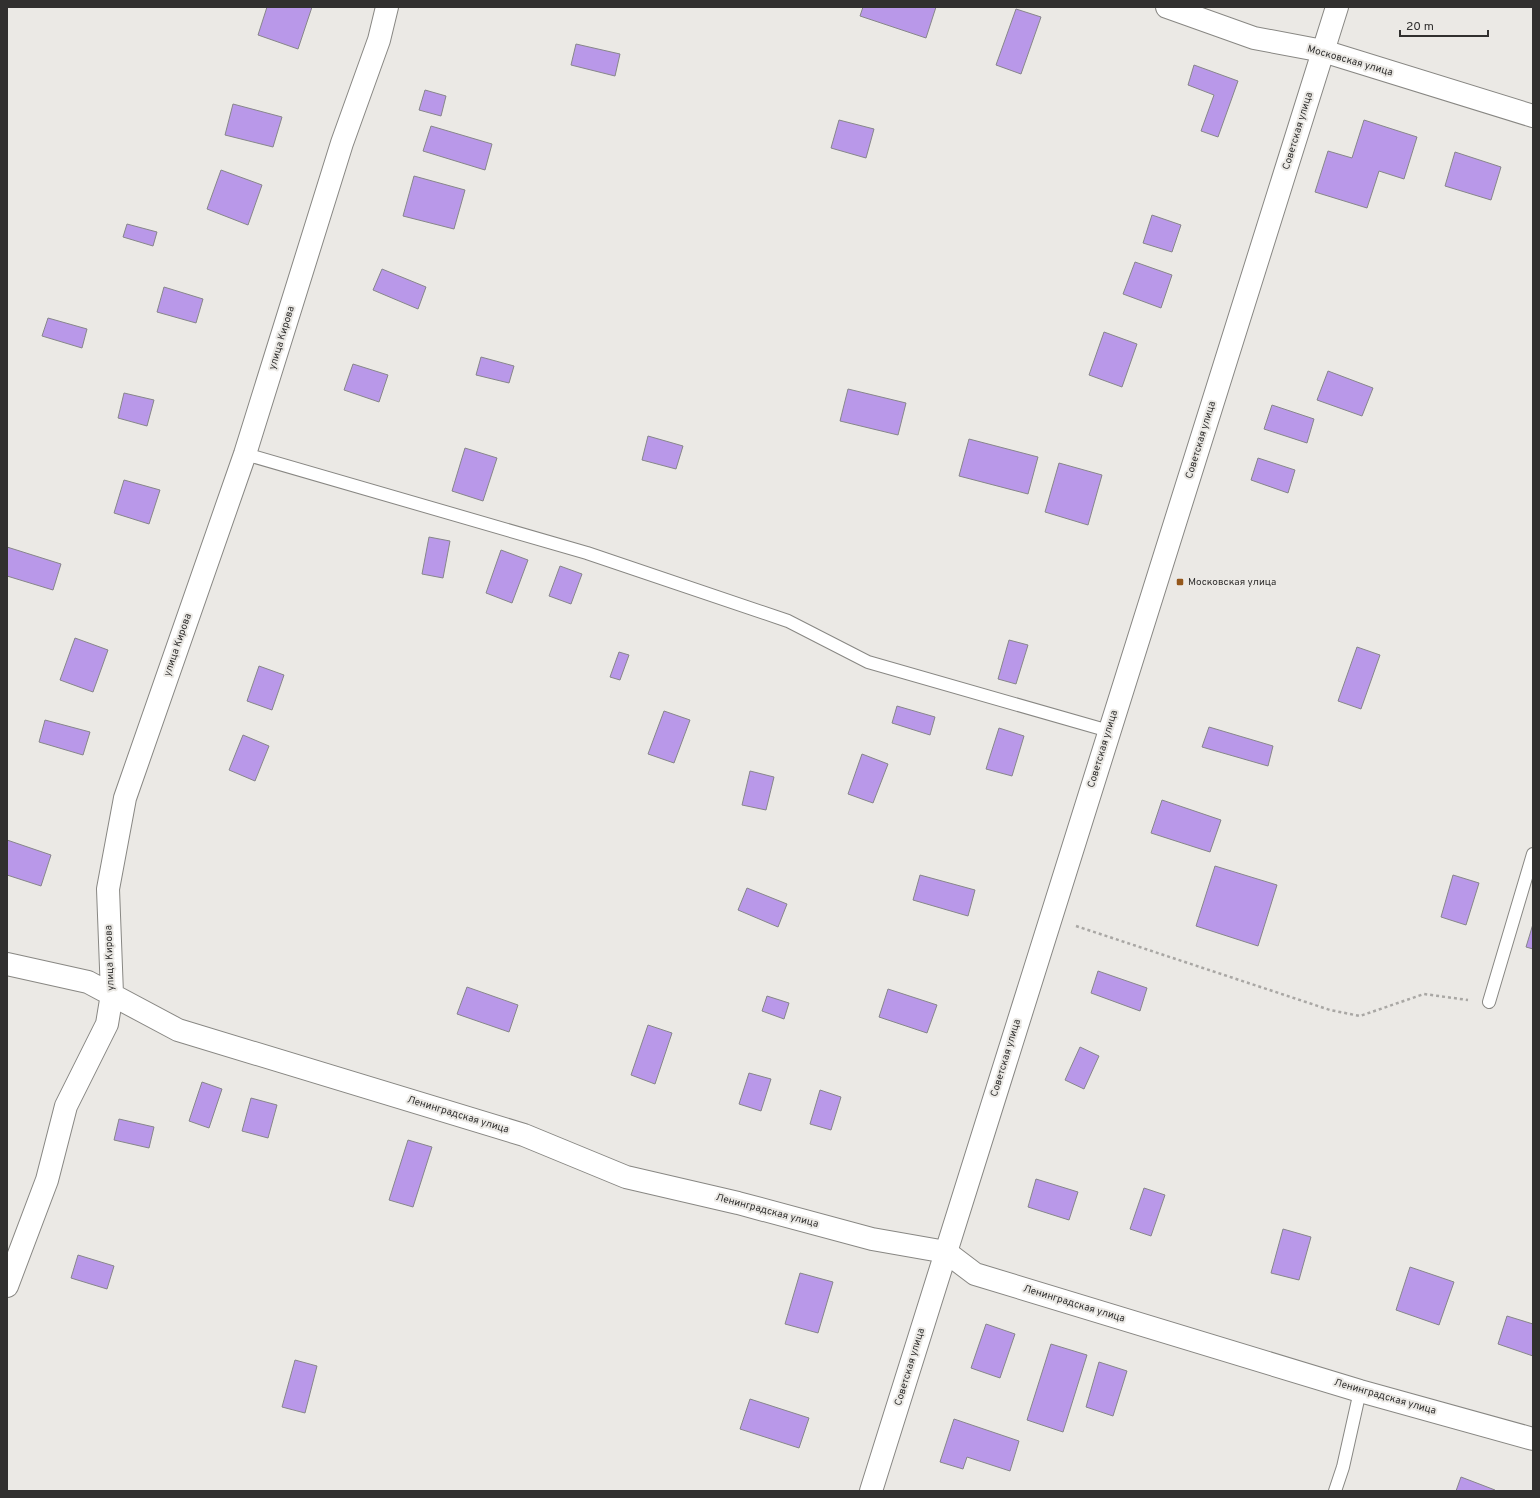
<svg xmlns="http://www.w3.org/2000/svg" width="1540" height="1498" font-family="Overpass,sans-serif">
<style>
.building{fill:#b998e9;stroke:#87868a}
.lines{fill:none;stroke-linecap:round;stroke-linejoin:round}
.service-casing{stroke:#888783;stroke-width:14}
.minor-casing{stroke:#888783;stroke-width:24}
.tertiary-casing{stroke:#888783;stroke-width:24}
.path{stroke:#a9a7a4;stroke-width:2.5;stroke-dasharray:3 3;stroke-linecap:butt}
.service{stroke:#fff;stroke-width:12}
.minor{stroke:#fff;stroke-width:22}
.tertiary{stroke:#fff;stroke-width:22}
.poi-dot{fill:#94571b;stroke:#ebe9e5;stroke-width:1.5}
.labels{text-anchor:middle;dominant-baseline:central;stroke-width:4;stroke-linejoin:round;paint-order:stroke}
.street-label{font-size:10px;fill:#31302f;stroke:#ebe9e5}
.poi-label{font-size:10px;fill:#31302f;stroke:#ebe9e5;text-anchor:start}
</style>
<rect width="100%" height="100%" fill="#ebe9e5"/>
<!-- building -->
<path class="building" d="M267,7H312L298,49L258,35Z
M863,7H936L926,38L860,16Z
M1016,9L1041,17L1021,74L996,65Z
M576,44L620,54L615,76L571,65Z
M1194,65L1238,81L1218,137L1201,131L1214,95L1188,85Z
M425,90L446,96L441,116L419,110Z
M233,104L282,117L273,147L225,135Z
M839,120L874,129L866,158L831,148Z
M1364,120L1417,137L1404,179L1379,171L1367,208L1315,192L1328,151L1352,158Z
M431,126L492,144L485,170L423,151Z
M1455,152L1501,167L1491,200L1445,186Z
M221,170L262,185L248,225L207,209Z
M414,176L465,190L454,229L403,216Z
M1152,215L1181,225L1172,252L1143,243Z
M127,224L157,232L153,246L123,237Z
M1135,262L1172,275L1161,308L1123,294Z
M382,269L426,287L418,309L373,290Z
M164,287L203,299L196,323L157,312Z
M48,318L87,329L82,348L42,336Z
M1104,332L1137,344L1122,387L1089,375Z
M481,357L514,366L509,383L476,375Z
M353,364L388,375L379,402L344,390Z
M1328,371L1373,388L1362,416L1317,400Z
M848,389L906,403L898,435L840,421Z
M124,393L154,400L147,426L118,418Z
M1272,405L1314,419L1307,443L1264,429Z
M648,436L683,446L676,469L642,460Z
M969,439L1038,457L1028,494L959,476Z
M465,448L497,458L483,501L452,491Z
M1258,458L1295,470L1288,493L1251,480Z
M1059,463L1102,475L1088,525L1045,512Z
M124,480L160,490L149,524L114,513Z
M429,537L450,541L443,578L422,574Z
M7,547L61,564L53,590L7,576Z
M501,550L528,560L512,603L486,593Z
M560,566L582,574L571,604L549,596Z
M75,638L108,650L93,692L60,680Z
M1009,640L1028,645L1016,684L998,679Z
M1357,647L1380,655L1361,709L1338,701Z
M619,652L629,655L620,680L610,677Z
M259,666L284,675L272,710L247,701Z
M897,706L935,717L930,735L892,723Z
M664,711L690,720L674,763L648,754Z
M45,720L90,732L83,755L39,742Z
M1209,727L1273,746L1268,766L1202,747Z
M999,728L1024,736L1012,776L986,769Z
M243,735L269,746L255,781L229,770Z
M862,754L888,764L873,803L848,794Z
M750,771L774,777L766,810L742,805Z
M1162,800L1221,820L1210,852L1151,833Z
M7,840L51,855L41,886L7,875Z
M1215,866L1277,885L1258,946L1196,926Z
M920,875L975,890L968,916L913,900Z
M1453,875L1479,883L1466,925L1441,917Z
M747,888L787,904L778,927L738,910Z
M1533,924V949L1526,947Z
M1098,971L1147,988L1140,1011L1091,993Z
M467,987L518,1005L509,1032L457,1014Z
M888,989L937,1005L927,1033L879,1017Z
M767,996L789,1003L784,1019L762,1011Z
M648,1025L672,1033L655,1084L631,1075Z
M1080,1047L1099,1056L1084,1089L1065,1080Z
M749,1073L771,1079L761,1111L739,1104Z
M202,1082L222,1089L209,1128L189,1121Z
M820,1090L841,1097L831,1130L810,1124Z
M251,1098L277,1105L268,1138L242,1131Z
M119,1119L154,1127L149,1148L114,1140Z
M408,1140L432,1147L413,1207L389,1200Z
M1036,1179L1078,1192L1069,1220L1028,1207Z
M1144,1188L1165,1195L1151,1236L1130,1229Z
M1283,1229L1311,1237L1299,1280L1271,1273Z
M78,1255L114,1266L107,1289L71,1278Z
M1410,1267L1454,1282L1439,1325L1396,1310Z
M800,1273L833,1282L818,1333L785,1324Z
M1507,1316L1533,1324V1356L1498,1344Z
M986,1324L1015,1334L1000,1378L971,1368Z
M1051,1344L1087,1355L1063,1432L1027,1420Z
M295,1360L317,1366L305,1413L282,1407Z
M1099,1362L1127,1371L1113,1416L1086,1407Z
M750,1399L809,1418L799,1448L740,1429Z
M954,1419L1019,1441L1010,1471L967,1457L963,1469L940,1462Z
M1461,1477L1495,1490V1491H1456Z"/>
<g class="lines">
<defs>
<path id="service" d="M245,454L587,553L788,621L868,662L1109,731
M1489,1002L1533,854
M1335,1491L1343,1467L1360,1391"/>
<path id="minor" d="M1167,7L1254,38L1323,51L1533,116
M7,964L88,982L178,1030L524,1135L626,1177L738,1203L872,1239L946,1252L975,1274L1360,1391L1533,1439
M7,1286L47,1180L66,1106L107,1024L112,994L108,889L125,798L245,454L342,143L379,40L387,7"/>
<path id="tertiary" d="M871,1491L1337,7"/>
</defs>
<!-- service casing -->
<use href="#service" class="service-casing"/>
<!-- minor casing -->
<use href="#minor" class="minor-casing"/>
<!-- tertiary casing -->
<use href="#tertiary" class="tertiary-casing"/>
<!-- path -->
<path class="path" d="M1076,926L1330,1010L1360,1016L1424,994L1468,1000"/>
<!-- service -->
<use href="#service" class="service"/>
<!-- minor -->
<use href="#minor" class="minor"/>
<!-- tertiary -->
<use href="#tertiary" class="tertiary"/>
</g>
<!-- markers -->
<rect class="poi-dot" x="1176" y="578" width="8" height="8" rx="2"/>
<g class="labels">
<!-- street labels -->
<g class="street-label">
<text transform="translate(1350 61) rotate(16)">Московская улица</text>
<text transform="translate(1298 131) rotate(-73)">Советская улица</text>
<text transform="translate(282 338) rotate(-73)">улица Кирова</text>
<text transform="translate(1201 440) rotate(-73)">Советская улица</text>
<text transform="translate(178 645) rotate(-71)">улица Кирова</text>
<text transform="translate(1103 749) rotate(-73)">Советская улица</text>
<text transform="translate(110 958) rotate(-92)">улица Кирова</text>
<text transform="translate(1006 1058) rotate(-73)">Советская улица</text>
<text transform="translate(458 1115) rotate(17)">Ленинградская улица</text>
<text transform="translate(767 1211) rotate(15)">Ленинградская улица</text>
<text transform="translate(1074 1304) rotate(17)">Ленинградская улица</text>
<text transform="translate(910 1367) rotate(-73)">Советская улица</text>
<text transform="translate(1385 1397) rotate(16)">Ленинградская улица</text>
</g>
<!-- poi labels -->
<g class="poi-label">
<text x="1188" y="582">Московская улица</text>
</g>
</g>
<!-- border -->
<rect width="1540" height="1498" fill="none" stroke="#31302f" stroke-width="16"/>
<!-- scale -->
<path d="M1400 30v6h88v-6" fill="none" stroke="#31302f" stroke-width="2"/>
<text x="1406" y="30" font-size="12" fill="#31302f" stroke="#ebe9e5" stroke-width="3" paint-order="stroke">20 m</text>
</svg>
